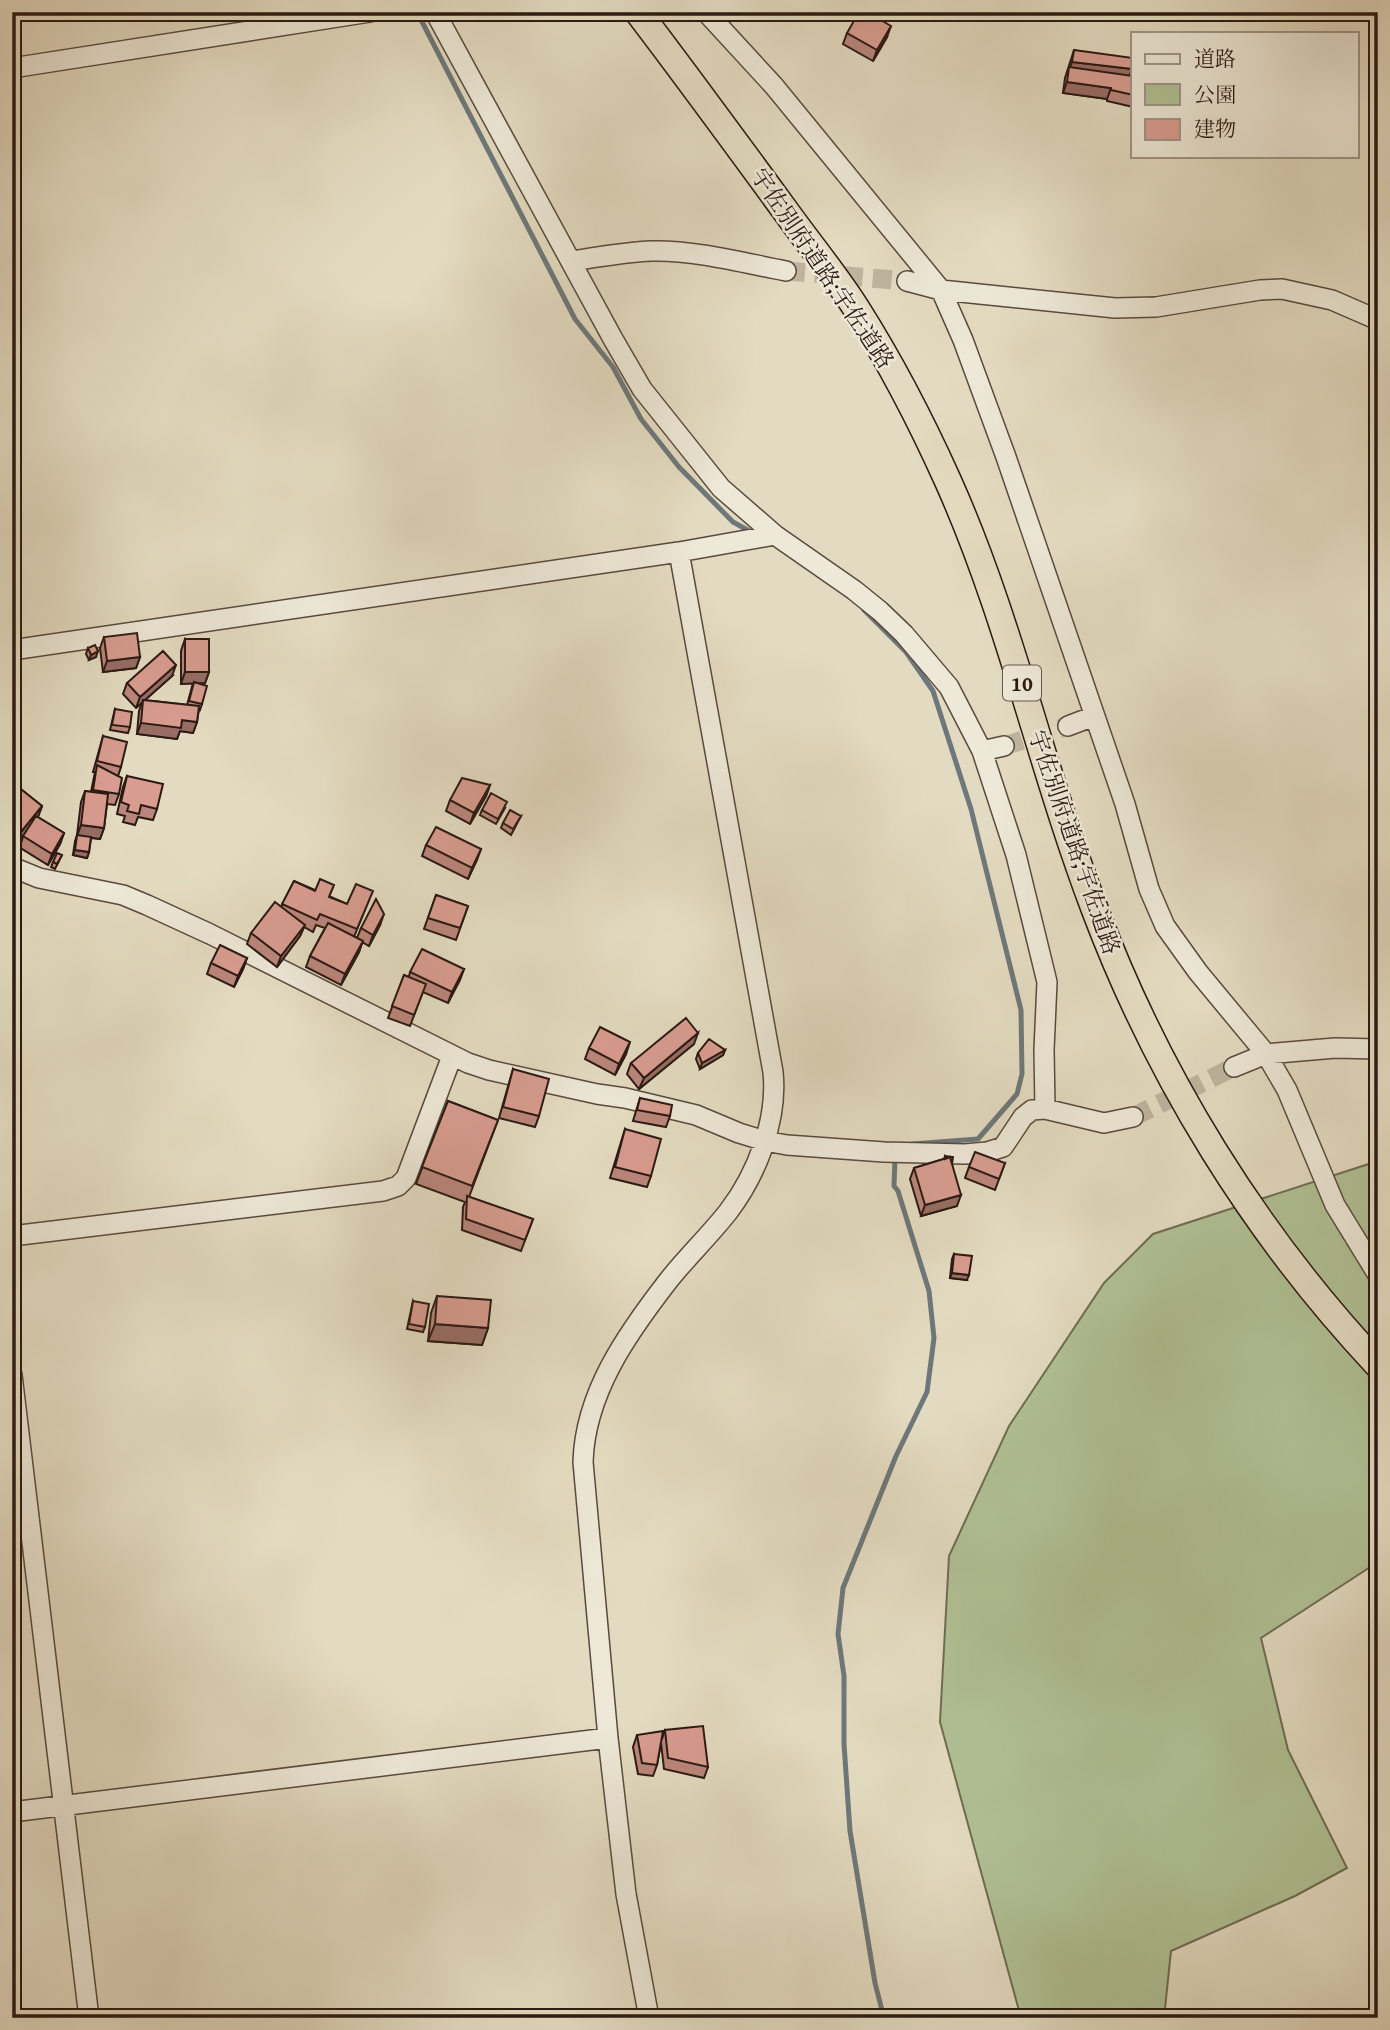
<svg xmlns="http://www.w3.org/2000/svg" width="1390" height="2030" font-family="'Gentium Book Plus','Noto Serif JP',serif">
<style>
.green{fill:#b0c195;stroke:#6e6d54;stroke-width:2}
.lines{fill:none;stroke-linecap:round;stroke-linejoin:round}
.stream{stroke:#6e787a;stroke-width:5}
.minor-tunnel{stroke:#beb49e;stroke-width:19;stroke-dasharray:19 10;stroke-linecap:butt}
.minor-casing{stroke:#594a3e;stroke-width:22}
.highway-casing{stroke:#2b1913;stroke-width:29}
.minor{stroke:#ede8d7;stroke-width:19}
.highway{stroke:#e3dbc1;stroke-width:26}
.wall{fill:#ba867c;stroke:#2b1913;stroke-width:2}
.shaded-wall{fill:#976d65;stroke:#2b1913;stroke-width:2}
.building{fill:#d89c90;stroke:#2b1913;stroke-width:2}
.labels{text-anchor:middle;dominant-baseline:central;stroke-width:5;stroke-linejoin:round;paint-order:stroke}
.shield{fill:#ede8d7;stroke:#65574e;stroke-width:2}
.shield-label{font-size:21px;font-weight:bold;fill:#2b1913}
.street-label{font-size:23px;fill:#2b1913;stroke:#ede8d7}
</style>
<rect width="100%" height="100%" fill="#e3dbc1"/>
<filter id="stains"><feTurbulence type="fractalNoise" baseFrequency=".00286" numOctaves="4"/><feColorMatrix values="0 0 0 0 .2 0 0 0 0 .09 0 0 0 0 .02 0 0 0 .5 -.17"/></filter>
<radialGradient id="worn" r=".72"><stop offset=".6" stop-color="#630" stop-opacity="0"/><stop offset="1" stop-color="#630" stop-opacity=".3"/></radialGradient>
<!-- green -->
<path class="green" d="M1378,1161V1562L1261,1638L1288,1750L1347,1868L1295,1896L1171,1951L1164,2018H1021L940,1722L949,1556L1009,1426L1104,1283L1153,1234Z"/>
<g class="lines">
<!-- stream -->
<path class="stream" d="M417,12L575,319L613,367L641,419L679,467L733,522L753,533
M864,610L906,652L933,691L971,809L1021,1010L1022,1074L1017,1094L978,1139L912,1144
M884,2018L875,1983L850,1831L844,1744V1676L838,1634L843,1588L896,1456L927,1392L934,1338L929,1291L898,1191L894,1186L895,1157"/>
<!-- minor-tunnel -->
<path class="minor-tunnel" d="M786,271L907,281
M1004,746L1068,726
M1133,1117L1234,1067"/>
<defs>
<path id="minor" d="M435,12L613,339L642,389L721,488L775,535L854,590L880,611L904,634L949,687L982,751L1016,855L1047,982L1044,1050L1045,1109
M706,12L774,86L941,290L963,340L1006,457L1125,804L1149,889L1165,926L1198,972L1266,1054L1287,1090L1335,1205L1378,1275
M12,68L370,12
M572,261C598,257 625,252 652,251C696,250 744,263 786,271
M907,281L941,290L1115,308L1156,307L1260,290L1282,289L1332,300L1378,320
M12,650L679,552L775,535
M1068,726L1094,716
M982,751L1004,746
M12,867L39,878L123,895L147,905L210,934L468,1063L489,1070L597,1094L625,1098L696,1115L739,1133L765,1141L787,1145L884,1152L965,1154L987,1152L1003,1147L1023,1117L1032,1110L1045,1109L1104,1123L1133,1117
M1234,1067L1266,1054L1335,1048L1378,1049
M12,1236L383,1191L398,1186L406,1178L452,1056
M12,1375L89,2018
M12,1812L608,1738
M649,2018L626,1894L608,1738L583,1462C585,1393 627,1334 668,1281C687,1257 709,1236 728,1212C757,1174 778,1120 773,1072L679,552"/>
<path id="highway" d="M638,12C689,79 738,146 787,213C810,245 835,275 856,308C891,363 921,421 948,481C1010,619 1041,768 1095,910C1158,1077 1255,1234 1378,1365"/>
</defs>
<!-- minor casing -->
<use href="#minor" class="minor-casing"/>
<!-- highway casing -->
<use href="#highway" class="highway-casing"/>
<!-- minor -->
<use href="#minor" class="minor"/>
<!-- highway -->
<use href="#highway" class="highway"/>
</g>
<!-- wall -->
<path class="wall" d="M847,33L887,37L873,61L843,44Z
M1074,50L1132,69L1130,75L1133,76V107L1107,101V99L1063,93L1065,78Z
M104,637L140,657L136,668L103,672L100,648Z
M185,639L209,672L205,683H198L202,704L200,710L199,709L197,722L193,733L180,731L177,739L137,734L139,711L142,703L136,708L123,694L127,683L172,676L145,700L187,705L193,683L181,684V651Z
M88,648L96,657L89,660L86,654Z
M115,709L130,727L128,733L110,730Z
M103,736L121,767L118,776L119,794L115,805L107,804L104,828L100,839L91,838L89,852L87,858L73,855L75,841L77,835L81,802L85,791L91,792L95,772H93Z
M127,776L157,809L153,820L138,817L135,825L123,822L125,816L117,814L123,787Z
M12,782L42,806L38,817L64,833L60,844L48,865L19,847L22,840L12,852Z
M490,785L486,796L470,824L446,811L450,800Z
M505,808L496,824L480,815L482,810Z
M521,816L511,835L501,828L503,823Z
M426,845L481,849L468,879L422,856Z
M62,855L55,869L51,867L53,862Z
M294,881L347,904L368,902L354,937L357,938L361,928L380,925L369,946L362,942L359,952L341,985L306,967L310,956L325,928L316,925L313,932L304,927L300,936L277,967L247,944L251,933L281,907Z
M436,895L468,906L456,940L424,929Z
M247,958L243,969L234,987L207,974L211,963Z
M464,969L448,1003L423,992L410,1026L388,1018L404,975L409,977L410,972Z
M694,1044L639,1089L627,1074L631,1063Z
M589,1048L626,1054L615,1075L585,1059Z
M725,1050L723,1055L700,1069L696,1059L698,1053Z
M513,1069L539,1116L535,1127L499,1118Z
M640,1098L670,1116L666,1127L633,1121Z
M448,1101L498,1120L469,1197L533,1219L521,1251L462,1230L463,1207L465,1202L416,1184Z
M625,1129L651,1176L647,1187L610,1178Z
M945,1156L952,1164L957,1206L921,1216L910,1179L914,1168L944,1159Z
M1005,1163L995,1190L965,1178L969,1167Z
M954,1254L967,1280L950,1278L952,1259Z
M437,1296L488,1328L482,1345L428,1341L431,1313Z
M413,1301L425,1327L423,1332L407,1329Z
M665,1730L708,1767L704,1778L664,1769L661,1743L657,1765L653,1776L638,1774L633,1747L637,1735L662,1739Z"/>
<!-- shaded-wall -->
<path class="shaded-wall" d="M891,26L887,37L873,61L877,50Z
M1072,62L1132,69L1128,80L1068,73Z
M1067,82L1111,88L1107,99L1063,93Z
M98,651L96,657L89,660L91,655Z
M140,657L136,668L103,672L107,661Z
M176,665L172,676L136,708L140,697Z
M185,672H209L205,683L181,684Z
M182,720L197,722L193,733L180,731L177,739L137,734L141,723Z
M490,785L486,796L470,824L474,813Z
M42,806L36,822L23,836L22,840L12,852L13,842Z
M81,825L104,828L100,839L77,836Z
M64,833L60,844L48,865L52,854Z
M481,849L477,860L468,879L472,868Z
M75,850L89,852L87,858L73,855Z
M384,914L380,925L369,946L373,935Z
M305,925L300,936L277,967L281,956Z
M363,941L359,952L341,985L345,974Z
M247,958L243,969L234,987L238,976Z
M464,969L460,980L448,1003L452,992Z
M698,1033L694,1044L639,1089L644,1078Z
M630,1042L626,1054L615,1075L619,1064Z
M725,1050L723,1055L700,1069L702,1063Z
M961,1195L957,1206L921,1216L925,1205Z
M952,1273L969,1275L967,1280L950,1278Z
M435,1324L488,1328L482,1345L428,1341Z"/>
<!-- building -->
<path class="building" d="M859,12H867L891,26L877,50L847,33Z
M1074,50L1133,58L1132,69L1072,62Z
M1069,67L1133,76V95L1111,90V88L1067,82Z
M137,633L140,657L107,661L104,637Z
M185,639H209V672H185Z
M95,645L98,651L91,655L88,648Z
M163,651L176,665L140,697L127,683Z
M194,682L207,686L202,704L189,701Z
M143,700L199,706L197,722L182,720L181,728L141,723Z
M115,709L132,712L130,727L112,725Z
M103,736L127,742L121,767L97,761Z
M97,765L122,778L119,794L93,790Z
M127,776L163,784L157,809L141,805L139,814L127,811L129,805L121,802Z
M462,778L490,785L474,813L450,800Z
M12,782L42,806L13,842H12Z
M85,791L108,794L104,828L81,825Z
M491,793L507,802L498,819L482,810Z
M510,810L521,816L513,829L503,823Z
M36,816L64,833L52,854L23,836Z
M436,827L481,849L472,868L426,845Z
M77,835L91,837L89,852L75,850Z
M57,853L62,855L57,864L53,862Z
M320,879L334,885L329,897L347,904L356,884L373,891L357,929L320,914L317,920L282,904L294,881L315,891Z
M436,895L468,906L460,928L428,918Z
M376,899L384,914L373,935L361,928Z
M275,902L305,925L281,956L251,933Z
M328,923L363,941L345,974L310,956Z
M220,945L247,958L238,976L211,963Z
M422,949L464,969L452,992L410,972Z
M404,975L426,984L414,1015L392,1006Z
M686,1018L698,1033L644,1078L631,1063Z
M600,1027L630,1042L619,1064L589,1048Z
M709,1039L725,1050L702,1063L698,1053Z
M513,1069L549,1079L539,1116L503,1107Z
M640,1098L672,1105L670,1116L637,1110Z
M448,1101L498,1120L472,1186L422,1167Z
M625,1129L661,1139L651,1176L615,1167Z
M975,1152L1005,1163L999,1179L969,1167Z
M945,1156L953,1157L952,1164L950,1157L945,1159Z
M950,1157L961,1195L925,1205L914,1168Z
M467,1196L533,1219L525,1240L466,1219Z
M954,1254L972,1256L969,1275L952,1273Z
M437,1296L491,1300L488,1328L435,1324Z
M413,1301L429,1304L425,1327L409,1324Z
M703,1726L708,1767L668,1758L665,1730Z
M663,1731L657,1765L642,1763L637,1735Z"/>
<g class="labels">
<!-- shield labels -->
<rect class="shield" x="1003" y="665.5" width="38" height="35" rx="5"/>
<g class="shield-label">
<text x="1022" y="683">10</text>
</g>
<!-- street labels -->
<g class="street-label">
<text transform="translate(823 268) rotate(56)">宇佐別府道路;宇佐道路</text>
<text transform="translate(1075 842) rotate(71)">宇佐別府道路;宇佐道路</text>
</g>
</g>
<!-- margin -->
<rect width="1390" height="2030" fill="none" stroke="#e3dbc1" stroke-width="42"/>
<rect x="14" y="14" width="1362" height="2002" fill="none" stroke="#2b1913" stroke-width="3.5"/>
<rect x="21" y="21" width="1348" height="1988" fill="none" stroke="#2b1913" stroke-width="2"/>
<!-- legend -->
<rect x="1131" y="32" width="228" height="126" fill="#ede8d7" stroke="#9f9589" stroke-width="2"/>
<rect x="1145" y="54" width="35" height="10" fill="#ede8d7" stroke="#9f9589" stroke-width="2"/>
<text x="1194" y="66" font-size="21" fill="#2b1913">道路</text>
<rect x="1145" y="84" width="35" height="21" fill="#b0c195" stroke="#9f9589" stroke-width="2"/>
<text x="1194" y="102" font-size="21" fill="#2b1913">公園</text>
<rect x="1145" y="119" width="35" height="21" fill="#d89c90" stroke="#9f9589" stroke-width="2"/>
<text x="1194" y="136" font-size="21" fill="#2b1913">建物</text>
<rect width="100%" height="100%" filter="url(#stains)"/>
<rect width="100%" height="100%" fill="url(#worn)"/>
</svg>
